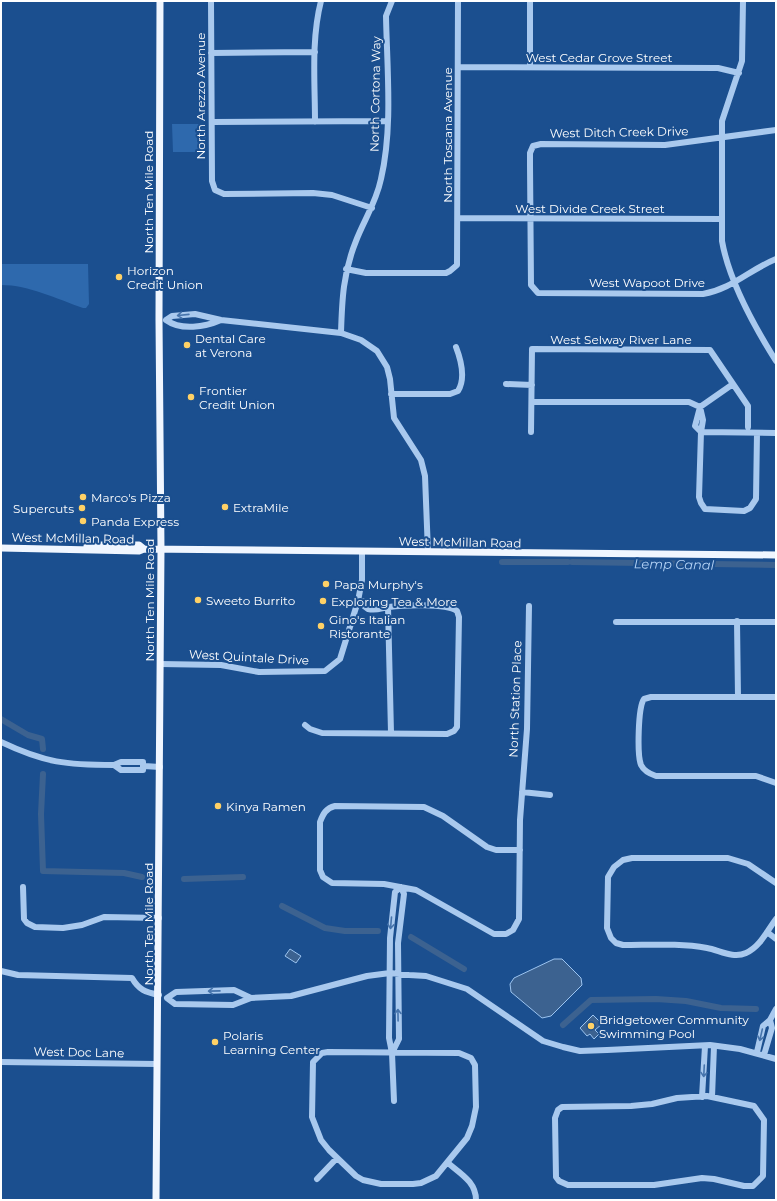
<svg xmlns="http://www.w3.org/2000/svg" width="777" height="1201" font-family="Montserrat,sans-serif">
<style>
.green{fill:#2e69ad}
.water{fill:#3c6290;stroke:#9cc4f0}
.lines{fill:none;stroke-linecap:round;stroke-linejoin:round}
.canal{stroke:#3c6290;stroke-width:6}
.minor{stroke:#a9c9ee;stroke-width:6}
.major{stroke:#f0f6ff;stroke-width:7}
.oneway{stroke:#4674ac}
.poi-dot{fill:#ffd166;stroke:#1b4f8f;stroke-width:1.5}
.labels{text-anchor:middle;dominant-baseline:central;stroke-width:4;stroke-linejoin:round;paint-order:stroke}
.street-label{font-size:12px;fill:#fff;stroke:#1b4f8f}
.poi-label{font-size:12px;fill:#fff;stroke:#1b4f8f;text-anchor:start}
.water-label{font-size:13px;font-style:italic;fill:#b5d3f5;stroke:#1b4f8f}
</style>
<rect width="100%" height="100%" fill="#1b4f8f"/>
<!-- green -->
<path class="green" d="M172,124H205L206,150H202L200,152H173Z
M1,264H88L89,304L86,308H83C57,299 29,285 1,285Z"/>
<!-- water -->
<path class="water" d="M290,949L301,956L296,963L285,956Z
M554,959H562L581,978L582,985L551,1016L542,1018L511,992L510,984L514,978Z
M593,1015L602,1024L595,1030L599,1034L594,1039L590,1034L587,1036L580,1028Z"/>
<g class="lines">
<!-- canal -->
<path class="canal" d="M502,562H568
M572,562L776,565
M1,719L28,735L42,739L43,749
M43,774L41,814L43,871L124,873L142,877
M184,879L243,877
M282,906L325,928L345,931H378
M411,937L464,969
M563,1025L591,1000L656,999L686,1001L721,1008L756,1009"/>
<!-- minor -->
<path class="minor" d="M211,1L212,181L215,190L224,194L313,193L332,195L372,208
M530,1V67
M743,1L742,61L722,121V241C729,281 754,326 776,361
M211,53L315,52
M458,67L718,68L739,73
M212,122L387,121
M315,122C315,82 311,40 321,1
M776,130L665,145L541,144L533,146L530,153V165L531,285L538,293L703,294C732,289 749,270 776,259
M458,218L722,219
M346,269L366,273H446L450,271L457,265L458,1
M221,320C205,327 181,331 166,320L172,316L195,314L221,320L341,333L361,340L377,351L387,367L390,379L394,418L421,460L425,476L428,552
M341,333C342,300 343,273 356,241C364,220 376,203 381,179C393,128 387,69 386,16L392,1
M506,384L532,385
M391,394H450L458,391C466,378 461,360 456,347
M532,402H689L700,407L733,384
M700,407L703,420L701,432L699,497L701,503L705,509L744,511L750,508L756,499L757,433
M700,407L695,426L701,432
M531,432L532,349L710,350L748,406V427
M701,432L776,433
M388,607L391,733
M737,621L738,697
M616,622H776
M160,664L221,665L259,672L325,671L340,659L358,601L362,580V552
M776,697H651L644,699C638,707 637,755 641,765C644,771 650,774 656,776H756L776,783
M305,725L310,729L322,733L447,734L454,731L457,727L459,617L457,611C446,603 403,605 389,607C381,608 377,611 368,609C365,607 361,604 358,601L381,603L388,607
M1,742C45,763 67,765 114,765
M121,762H143V770H121L114,765Z
M144,766L160,767
M522,792L550,795
M520,850H496L487,847L443,816L424,807L335,806C326,808 323,814 320,822V870L323,877L332,883L384,884L416,890L494,934H506L513,930L519,919L520,820L527,729L529,606
M776,883L748,864L728,858H632L623,860L614,867L608,877L607,928L611,938L616,943L623,945C651,945 680,943 707,948C719,950 733,959 746,953C760,947 767,931 776,919
M23,887L24,919L27,923L35,927L63,928L82,925L104,917L159,918
M767,932L776,939
M1,971L18,975L132,978C139,990 145,992 159,995
M251,998L234,990L176,992L167,998L175,1004L233,1005L251,998L291,996L367,976L390,973L409,975L426,976L467,989L543,1041L563,1047L580,1051L607,1050L710,1045L740,1049L776,1059
M328,1052L459,1053L471,1058L475,1065L476,1107L472,1126L467,1138L436,1176L421,1183L413,1184H381L363,1180L356,1176L329,1150L321,1140L312,1117L313,1062L322,1053Z
M757,1052L763,1026L770,1020L776,1009
M392,1053L399,1039L398,943L404,894L401,887L395,892L390,938L389,1038L392,1053L394,1101
M764,1055L772,1028L770,1020
M1,1062L157,1064
M707,1096L754,1106L764,1120L763,1176L753,1186H744L714,1179L702,1178L654,1185H568L559,1181L556,1177L555,1118L558,1110L562,1107L631,1106L652,1104L677,1098Z
M702,1097L705,1046
M712,1097L714,1046
M448,1163C461,1174 476,1182 476,1200
M317,1179L337,1158"/>
<!-- major -->
<path class="major" d="M87,545H139L144,549
M1,548L139,551L144,549L776,555
M156,1200L161,549L159,320L160,1"/>
</g>
<!-- one-way arrows -->
<defs><path id="oneway-shaft" d="M-6 0H5M1.5-3L5.5 0L1.5 3" fill="none" stroke-width="1.6" stroke-linecap="round" stroke-linejoin="round"/></defs>
<g class="oneway">
<use href="#oneway-shaft" transform="translate(183 315) rotate(174)"/>
<use href="#oneway-shaft" transform="translate(391 923) rotate(95)"/>
<use href="#oneway-shaft" transform="translate(214 991) rotate(179)"/>
<use href="#oneway-shaft" transform="translate(398 1015) rotate(-91)"/>
<use href="#oneway-shaft" transform="translate(761 1035) rotate(103)"/>
<use href="#oneway-shaft" transform="translate(704 1071) rotate(93)"/>
</g>
<!-- markers -->
<g class="poi-dot">
<circle cx="119" cy="277" r="4"/>
<circle cx="187" cy="345" r="4"/>
<circle cx="191" cy="397" r="4"/>
<circle cx="83" cy="497" r="4"/>
<circle cx="225" cy="507" r="4"/>
<circle cx="82" cy="508" r="4"/>
<circle cx="83" cy="521" r="4"/>
<circle cx="326" cy="584" r="4"/>
<circle cx="198" cy="600" r="4"/>
<circle cx="323" cy="601" r="4"/>
<circle cx="321" cy="626" r="4"/>
<circle cx="218" cy="806" r="4"/>
<circle cx="591" cy="1026" r="4"/>
<circle cx="215" cy="1042" r="4"/>
</g>
<g class="labels">
<!-- street labels -->
<g class="street-label">
<text x="599" y="57">West Cedar Grove Street</text>
<text transform="translate(375 94) rotate(-89)">North Cortona Way</text>
<text transform="translate(200 96) rotate(-90)">North Arezzo Avenue</text>
<text transform="translate(619 132) rotate(-1)">West Ditch Creek Drive</text>
<text transform="translate(447 135) rotate(-90)">North Toscana Avenue</text>
<text transform="translate(148 192) rotate(-90)">North Ten Mile Road</text>
<text x="590" y="208">West Divide Creek Street</text>
<text x="647" y="282">West Wapoot Drive</text>
<text x="621" y="339">West Selway River Lane</text>
<text transform="translate(73 538) rotate(1)">West McMillan Road</text>
<text transform="translate(460 542) rotate(1)">West McMillan Road</text>
<text transform="translate(149 600) rotate(-90)">North Ten Mile Road</text>
<text transform="translate(249 657) rotate(3)">West Quintale Drive</text>
<text transform="translate(515 699) rotate(-88)">North Station Place</text>
<text transform="translate(148 924) rotate(-90)">North Ten Mile Road</text>
<text transform="translate(79 1052) rotate(1)">West Doc Lane</text>
</g>
<!-- poi labels -->
<g class="poi-label">
<text x="127" y="270">Horizon<tspan x="127" dy="14">Credit Union</tspan></text>
<text x="195" y="338">Dental Care<tspan x="195" dy="14">at Verona</tspan></text>
<text x="199" y="390">Frontier<tspan x="199" dy="14">Credit Union</tspan></text>
<text x="91" y="497">Marco's Pizza</text>
<text x="233" y="507">ExtraMile</text>
<text x="74" y="508" text-anchor="end">Supercuts</text>
<text x="91" y="521">Panda Express</text>
<text x="334" y="584">Papa Murphy's</text>
<text x="206" y="600">Sweeto Burrito</text>
<text x="331" y="601">Exploring Tea &amp; More</text>
<text x="329" y="619">Gino's Italian<tspan x="329" dy="14">Ristorante</tspan></text>
<text x="226" y="806">Kinya Ramen</text>
<text x="599" y="1019">Bridgetower Community<tspan x="599" dy="14">Swimming Pool</tspan></text>
<text x="223" y="1035">Polaris<tspan x="223" dy="14">Learning Center</tspan></text>
</g>
<!-- water labels -->
<g class="water-label">
<text transform="translate(674 564) rotate(1)">Lemp Canal</text>
</g>
</g>
<!-- border -->
<rect width="777" height="1201" fill="none" stroke="#ffffff" stroke-width="4"/>
</svg>
